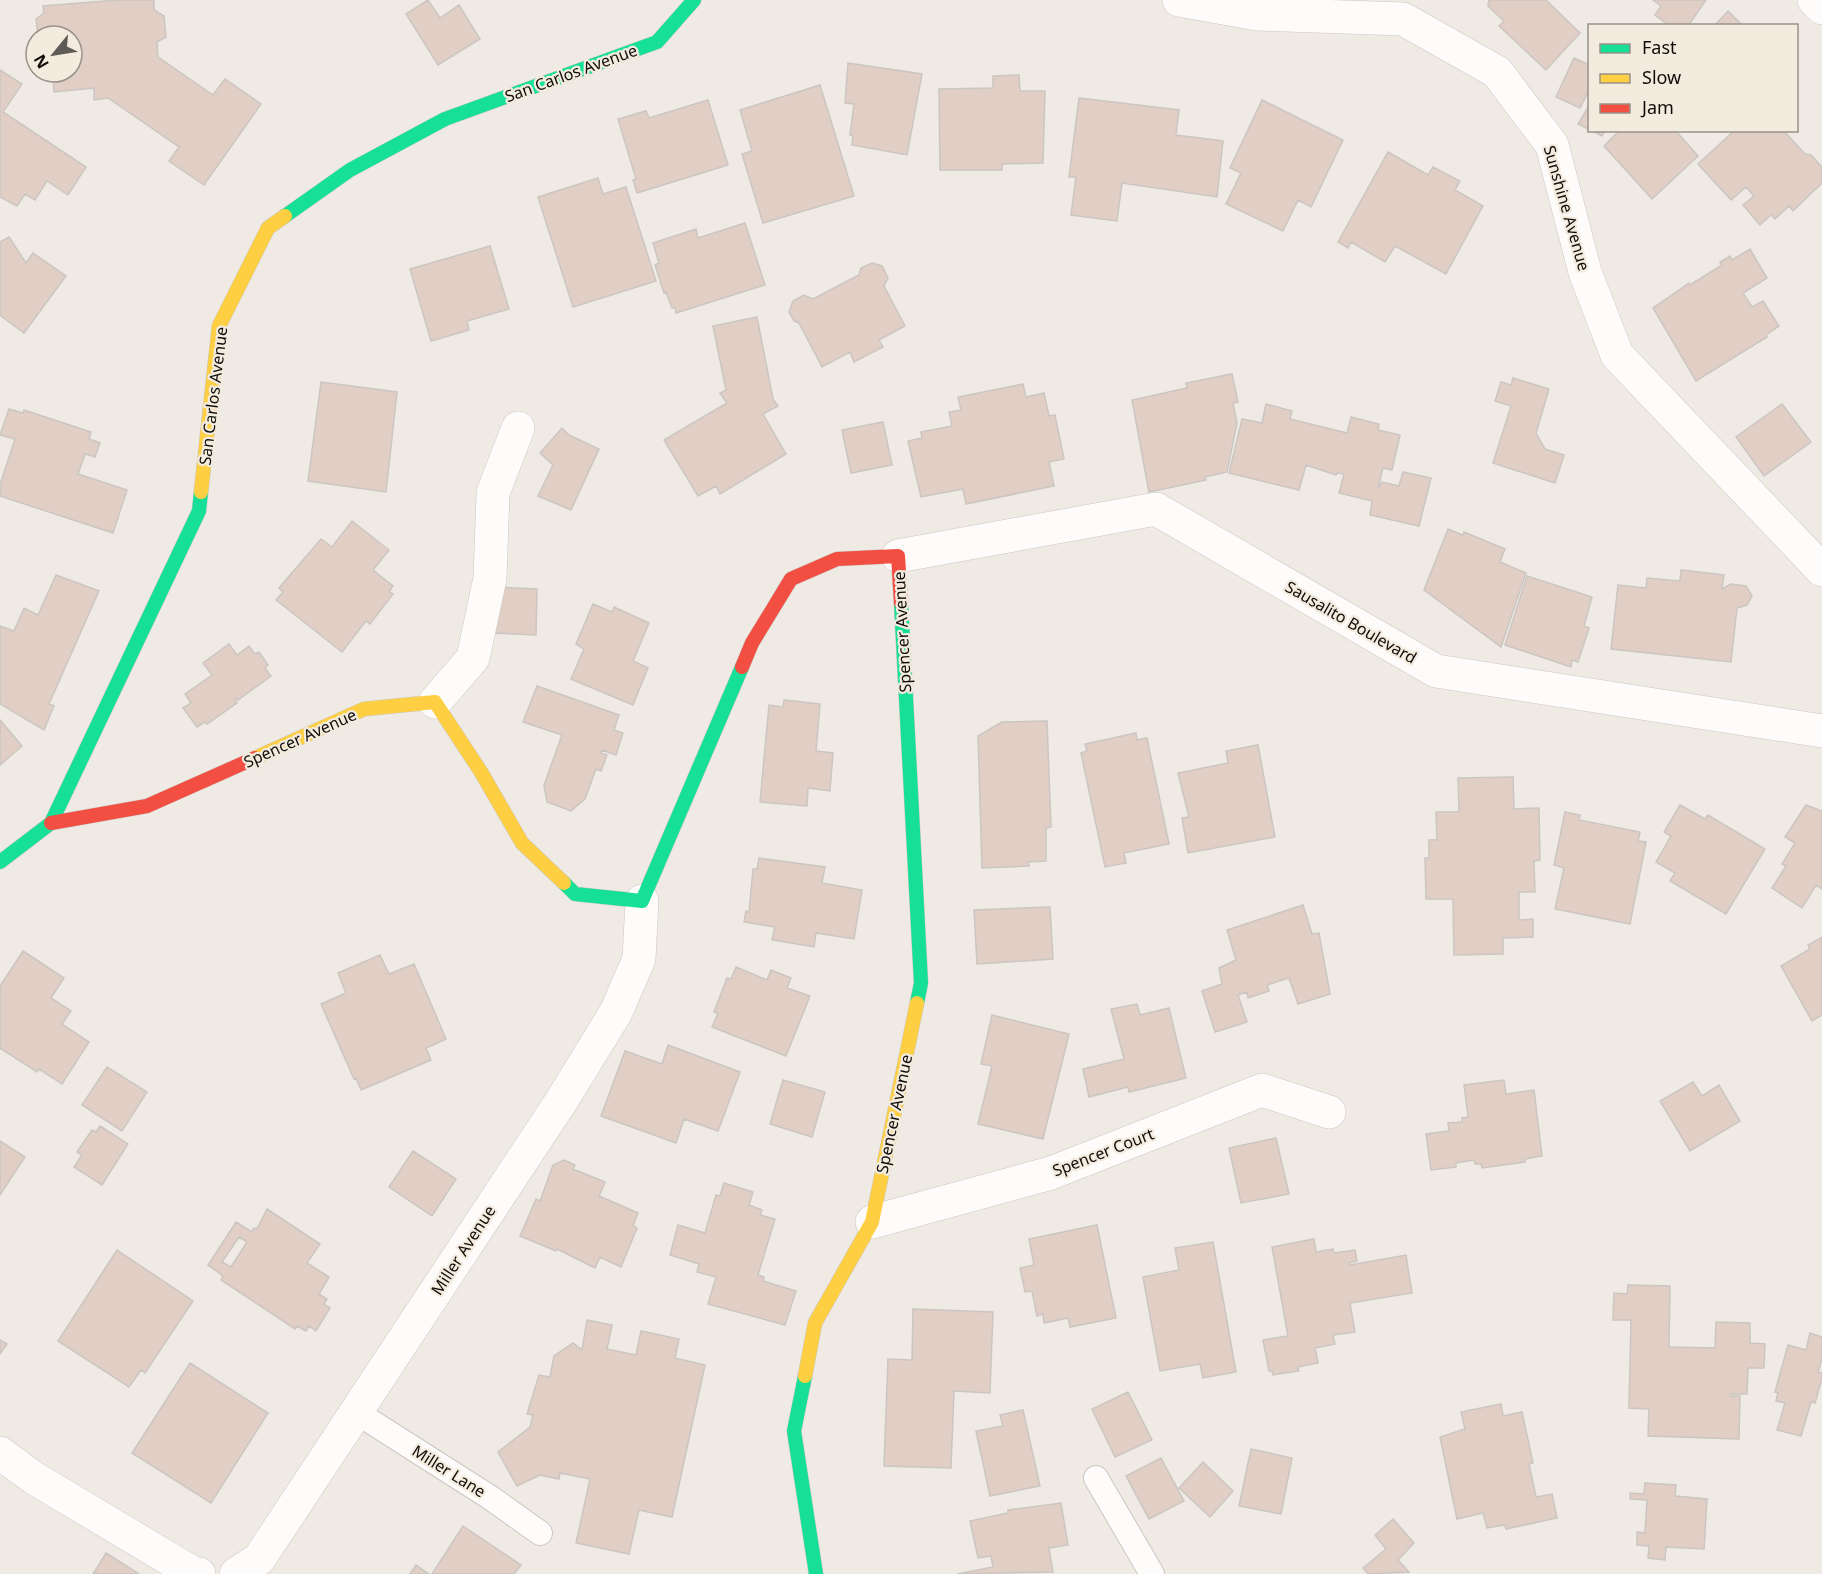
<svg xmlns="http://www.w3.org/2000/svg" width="1822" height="1574" font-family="'Noto Sans',sans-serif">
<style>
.building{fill:#e1cec5;stroke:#cbc6c2;stroke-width:1.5;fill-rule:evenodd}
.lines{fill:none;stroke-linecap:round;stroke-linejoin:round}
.lane-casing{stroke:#cbc7c2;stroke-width:26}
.street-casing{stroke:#cbc7c2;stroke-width:34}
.fast-casing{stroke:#cbc7c2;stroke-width:15}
.slow-casing{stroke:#cbc7c2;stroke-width:15}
.jam-casing{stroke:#cbc7c2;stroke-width:15}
.lane{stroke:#fdfcfb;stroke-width:24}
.street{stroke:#fdfcfb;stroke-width:33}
.fast{stroke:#16e098;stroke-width:14}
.slow{stroke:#ffcf43;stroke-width:14}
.jam{stroke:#f24e42;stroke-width:14}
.labels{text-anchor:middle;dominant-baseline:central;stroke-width:4.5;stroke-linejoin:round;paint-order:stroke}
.street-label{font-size:16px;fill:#100d09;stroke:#f4ebdf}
</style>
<rect width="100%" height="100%" fill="#efeae4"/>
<!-- building -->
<path class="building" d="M118,0H154V10L164,16L166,37L157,42L158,57L213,95L225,79L261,104L204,185L169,161L179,147L108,98L94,100V88L54,92L53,72H72V36H38L36,19L44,13L43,6Z
M428,0L440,18L459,5L480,39L438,65L406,14Z
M1489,0H1546L1580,33L1546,70L1499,26L1504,21L1488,6Z
M1653,0H1706L1688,26H1670L1655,15L1661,6Z
M1728,11L1743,26H1714Z
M1574,58L1590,65V88L1580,108L1556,97Z
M848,63L922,74L907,155L852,145L853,136L850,135L854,104L845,103Z
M0,70L22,84L3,112L86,167L68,195L47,181L35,200L25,194L17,206L0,197Z
M1019,75L1020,91H1045L1043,163L1002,164V170H940L939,89L993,88V76Z
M820,85L854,196L763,223L742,154L752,151L740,110Z
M1079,98L1179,110L1176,135L1223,141L1217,197L1122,183L1117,221L1071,215L1076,177H1069Z
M708,100L728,165L637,193L633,180L636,179L618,119L646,111L649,118Z
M1262,100L1343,140L1311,207L1298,200L1283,231L1226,204L1241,173L1230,168Z
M1590,104V130L1578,124Z
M1591,130H1605L1602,136Z
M1620,130H1675L1698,156L1652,199L1604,146Z
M1735,130H1783L1805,154L1811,155L1822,167V183L1793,211L1789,206L1775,219L1771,215L1760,225L1743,205L1754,196L1746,187L1731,200L1698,164Z
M1388,152L1428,175L1433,167L1460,181L1455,190L1483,206L1446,274L1395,246L1385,262L1351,242L1348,248L1338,242Z
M598,178L603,194L626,187L656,281L573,307L538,197Z
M745,223L765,285L676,313L675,308H672L666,292L664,293L655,265L659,263L653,243L696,229L698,238Z
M9,237L26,263L33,253L66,276L24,333L0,315V242Z
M490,246L509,309L467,321L469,330L431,341L410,269Z
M1750,249L1767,278L1743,293L1752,307L1763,301L1779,326L1766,335L1767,337L1696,381L1653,308L1689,283L1690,285L1722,265L1720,262L1730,256L1732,260Z
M872,263L882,266L888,278L884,286L905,326L879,340L883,347L854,362L850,352L822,367L799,323L794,321L789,312L793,301L804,295L813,299L859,275L861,268Z
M757,317L773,399L778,406L763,414L786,454L720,494L716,486L698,496L664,440L727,403L720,393L726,390L713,326Z
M1232,374L1238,402L1233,403L1237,423L1227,472L1205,477L1206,480L1149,492L1132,400L1187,388L1186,383Z
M1513,378L1549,389L1536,433L1545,449L1564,455L1555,483L1493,463L1511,406L1495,401L1501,382L1511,385Z
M321,382L397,392L386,492L308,481Z
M1023,384L1026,397L1044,393L1049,416L1055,415L1064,459L1049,462L1054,486L966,504L963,489L921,497L908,441L922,438L921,432L952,426L949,412L961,410L958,397Z
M1266,404L1292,411L1290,419L1347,433L1351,417L1379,424L1378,430L1400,435L1392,470L1383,468L1378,488L1382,482L1399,486L1403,472L1431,478L1419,526L1370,515L1372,501L1339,493L1344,474L1337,473L1336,475L1306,465L1299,490L1229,473L1242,419L1262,423Z
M1782,404L1811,442L1764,476L1736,437Z
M9,409L23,413L24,410L91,432L89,439L100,443L95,457L85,454L78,474L127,490L113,533L0,496V485L15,439L0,435Z
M883,422L892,465L851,473L842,430Z
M562,428L569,435L599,449L571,510L538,496L553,465L540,453Z
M352,521L389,550L373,570L393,586L389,592L393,594L370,624L366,621L342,652L276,600L283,592L279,588L321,539L332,547Z
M1448,529L1463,535L1464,532L1505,549L1500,562L1526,573L1501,647L1424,590Z
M1681,570L1724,575L1722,589L1731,584L1746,586L1752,596L1747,605L1737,608L1731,662L1611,649L1618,585L1646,588L1647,578L1680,581Z
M56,575L99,591L49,704L54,706L44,730L0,704V626L14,631L24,608L38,615Z
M1527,576L1592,597L1584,626L1589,628L1578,662L1572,660L1571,667L1505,645Z
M492,587L537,589L536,635L490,633Z
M593,604L612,612L614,607L649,623L633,661L648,668L633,705L571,679L584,649L576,644Z
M229,644L237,655L249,646L255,654L259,652L268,665L265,668L271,676L238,700L237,698L235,700L237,703L207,724L205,722L197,727L183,708L191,703L185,694L212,675L203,663Z
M537,686L619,715L614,730L623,733L616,755L602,750L601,753L607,755L601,771L596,769L585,799L571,811L547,802L544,785L562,735L523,722Z
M784,700L820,704L816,751L833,753L830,791L808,788L807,806L760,802L769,705L783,707Z
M0,720L22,746L0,765Z
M1047,721L1051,827L1046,828V861L1028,862L1029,866L982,868L978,736L1002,722Z
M1136,733L1137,740L1147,738L1169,844L1124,853L1126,863L1105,867L1081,753L1087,751L1085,744Z
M1258,745L1275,837L1188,853L1182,818L1189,817L1178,773L1228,763L1226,751Z
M1513,777L1514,809L1539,808L1540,860L1534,861L1535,892H1519V920L1533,919V937L1503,938V954L1454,955L1453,899H1426L1425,858H1429V840H1437L1436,812H1459L1458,778Z
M1680,805L1705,819L1708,815L1765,849L1726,914L1670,881L1675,873L1656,862L1671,836L1664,832Z
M1806,805L1822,811V889L1816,885L1802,908L1772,888L1786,866L1782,864L1795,843L1785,837Z
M1565,812L1580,815L1579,820L1640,832L1638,841L1646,842L1630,924L1555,909L1564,868L1554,865Z
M759,858L825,867L822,883L862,890L854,939L816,933L814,947L772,940L775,927L744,922L746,911L749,912L753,869H757Z
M1303,905L1312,934L1319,933L1330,994L1298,1004L1289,978L1267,985L1269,991L1248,998L1247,992L1238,995L1247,1022L1215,1032L1202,991L1222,984L1219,968L1236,960L1227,930Z
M1050,907L1053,959L977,964L974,910Z
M1822,937V1015L1812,1021L1781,966L1810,949L1808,945Z
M23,951L64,978L51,998L71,1011L62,1024L89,1042L62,1084L39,1069L37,1072L0,1048V986Z
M380,955L389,974L414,964L446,1039L426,1048L431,1060L361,1090L356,1078L354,1079L321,1004L346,993L338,973Z
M736,967L767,980L771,970L791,978L787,988L810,996L786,1056L712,1027L718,1013L714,1012L727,978L731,979Z
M1137,1004L1140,1015L1169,1008L1186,1078L1129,1092L1128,1087L1089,1097L1083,1069L1124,1059L1111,1009Z
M992,1015L1069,1034L1043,1139L978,1124L992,1066L981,1064Z
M668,1045L740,1072L718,1131L684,1119L676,1143L601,1116L625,1051L662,1064Z
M107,1067L147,1092L122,1131L82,1105Z
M783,1080L825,1092L812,1137L770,1124Z
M1504,1080L1506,1094L1534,1090L1542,1156L1525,1159V1162L1482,1168L1481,1164H1475L1474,1160L1456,1163V1167L1431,1170L1426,1134L1449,1131L1448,1123L1462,1122V1118L1468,1117L1464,1085Z
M1693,1082L1702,1096L1719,1085L1740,1121L1690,1151L1660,1101Z
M100,1126L128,1144L102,1185L74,1167L82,1155L77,1152L92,1130L96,1132Z
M1276,1138L1289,1194L1241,1203L1229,1148Z
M0,1141L25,1157L0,1195Z
M413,1151L456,1179L432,1216L389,1187Z
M564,1160L575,1165L573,1169L605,1182L599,1196L638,1213L633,1226L637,1228L621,1267L600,1257L595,1268L557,1249L556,1251L520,1236L536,1199L540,1201L553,1165Z
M724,1183L753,1192L749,1205L762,1210L760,1215L775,1219L758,1275L764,1277L763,1281L796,1291L785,1325L708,1304L716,1277L697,1272L699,1264L670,1255L678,1225L705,1233L716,1195L720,1196Z
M267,1209L320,1244L307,1263L329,1277L319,1294L327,1299L324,1304L330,1308L316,1331L309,1326L306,1331L297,1326L295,1329L221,1280L223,1276L208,1265L236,1222L252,1232L254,1228L257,1229ZM239,1237L247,1242L231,1267L222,1262Z
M1097,1225L1116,1318L1070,1327L1068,1318L1044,1323L1043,1314L1037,1316L1032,1291L1025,1292L1020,1268L1034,1265L1029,1239Z
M1314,1239L1316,1252L1333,1249L1334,1253L1355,1250L1357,1261L1349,1263L1350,1265L1406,1255L1412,1293L1350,1303L1355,1332L1333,1335L1335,1344L1315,1348L1318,1363L1298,1367L1299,1371L1273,1375L1272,1371H1269L1263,1340L1288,1336L1272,1247Z
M1213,1242L1236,1372L1203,1378L1200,1364L1160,1371L1143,1277L1179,1270L1175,1248Z
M117,1250L193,1301L145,1373L141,1370L129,1387L58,1341Z
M1628,1285L1670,1286L1669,1347L1715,1348L1716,1322L1750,1323V1343L1765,1344L1764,1368H1748L1747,1394H1731V1396H1740L1739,1439L1648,1436L1649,1409L1629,1408L1631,1320H1613L1614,1293L1627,1294Z
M913,1309L993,1312L990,1393L954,1391L951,1468L884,1466L888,1359L912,1360Z
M587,1320L612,1325L607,1349L636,1355L641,1331L679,1339L675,1358L705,1365L672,1517L639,1510L629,1554L576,1543L590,1479L560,1473L559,1479L540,1475L517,1486L498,1452L530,1427L533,1415L527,1414L539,1375L550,1377L554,1356L573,1343L582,1350Z
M1810,1333L1822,1337V1359L1818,1372L1822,1373V1378L1815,1403L1811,1402L1801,1436L1777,1430L1785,1403L1776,1401L1778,1393L1775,1392L1788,1345L1806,1350Z
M0,1340L7,1344L0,1354Z
M190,1363L268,1413L211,1503L132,1453Z
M1128,1392L1152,1440L1115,1457L1092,1409Z
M1501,1404L1503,1416L1522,1412L1533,1463L1529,1464L1536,1497L1552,1494L1557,1518L1506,1529L1505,1525L1487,1528L1483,1513L1457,1519L1440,1437L1465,1429L1461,1412Z
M1023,1410L1040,1486L990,1496L976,1431L1003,1426L1000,1415Z
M1251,1449L1292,1458L1281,1514L1239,1506Z
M1161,1458L1184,1501L1149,1519L1126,1476Z
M1203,1462L1233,1491L1210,1517L1179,1488Z
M1645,1483L1676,1485L1675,1496L1707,1499L1704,1549L1666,1547L1665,1560L1648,1558L1649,1546L1637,1545V1532L1645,1533L1647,1500L1630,1499V1493L1644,1494Z
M1061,1503L1068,1545L1049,1548L1053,1572L957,1574L993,1567L991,1556L978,1558L970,1521L1008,1513V1510Z
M1393,1519L1414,1543L1398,1560L1409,1572L1368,1574L1363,1568L1386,1549L1375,1535Z
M463,1526L521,1565L514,1574H432Z
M106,1553L139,1574H93Z
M416,1565L429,1574H410Z"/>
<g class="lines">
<defs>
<path id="lane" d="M356,1412L491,1498L540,1533
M1096,1478L1152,1574"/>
<path id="street" d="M1179,0L1257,14L1403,19L1497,72L1552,145L1585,272L1617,355L1822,570
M1814,0L1822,8
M898,556L1156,509L1436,671L1822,731
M435,702L473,658L490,578L493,493L518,428
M872,1222L1051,1173L1262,1090L1329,1112
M0,1453L34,1478L193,1573L199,1574
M236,1574L259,1559L562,1100L616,1012L639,959L642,901"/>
<path id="fast" d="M285,216L350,170L445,119L657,42L694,0
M901,603L921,983L917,1003
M0,862L51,823L199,511L201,492
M564,883L575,894L642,901L742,667
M805,1376L794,1431L816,1574"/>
<path id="slow" d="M201,492L219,326L268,228L285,216
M255,758L364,709L435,702L481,772L522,843L564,883
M805,1376L815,1323L872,1222L917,1003"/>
<path id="jam" d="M742,667L752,643L791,579L837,559L898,556L901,603
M51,823L147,806L255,758"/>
</defs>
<!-- lane casing -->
<use href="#lane" class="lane-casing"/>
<!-- street casing -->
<use href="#street" class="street-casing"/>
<!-- fast casing -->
<use href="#fast" class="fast-casing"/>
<!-- slow casing -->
<use href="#slow" class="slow-casing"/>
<!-- jam casing -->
<use href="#jam" class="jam-casing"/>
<!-- lane -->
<use href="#lane" class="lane"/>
<!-- street -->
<use href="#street" class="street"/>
<!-- fast -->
<use href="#fast" class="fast"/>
<!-- slow -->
<use href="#slow" class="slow"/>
<!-- jam -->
<use href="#jam" class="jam"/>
</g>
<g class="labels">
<!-- street labels -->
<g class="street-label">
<text transform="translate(571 73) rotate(-20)">San Carlos Avenue</text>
<text transform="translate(1567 208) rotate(74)">Sunshine Avenue</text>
<text transform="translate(213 396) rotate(-83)">San Carlos Avenue</text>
<text transform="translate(1351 622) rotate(30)">Sausalito Boulevard</text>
<text transform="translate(902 632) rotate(-93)">Spencer Avenue</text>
<text transform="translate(300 738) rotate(-24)">Spencer Avenue</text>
<text transform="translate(894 1114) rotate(-78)">Spencer Avenue</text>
<text transform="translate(1103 1152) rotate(-21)">Spencer Court</text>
<text transform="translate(463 1250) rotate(-57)">Miller Avenue</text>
<text transform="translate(449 1471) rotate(32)">Miller Lane</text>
</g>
</g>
<!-- legend -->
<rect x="1588" y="24" width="210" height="108" fill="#f4ebdf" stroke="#999289" stroke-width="1.5"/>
<rect x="1600" y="44" width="30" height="9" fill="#16e098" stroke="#999289" stroke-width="1.5"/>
<text x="1642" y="54" font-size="18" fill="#100d09">Fast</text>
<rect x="1600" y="74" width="30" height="9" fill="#ffcf43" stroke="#999289" stroke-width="1.5"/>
<text x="1642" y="84" font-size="18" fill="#100d09">Slow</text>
<rect x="1600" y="104" width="30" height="9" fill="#f24e42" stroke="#999289" stroke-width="1.5"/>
<text x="1642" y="114" font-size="18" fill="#100d09">Jam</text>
<!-- north arrow -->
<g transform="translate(54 54) rotate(240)"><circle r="28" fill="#f4ebdf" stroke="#999289" stroke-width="1.5"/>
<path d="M0-4.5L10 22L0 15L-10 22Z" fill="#5e5a56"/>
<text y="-9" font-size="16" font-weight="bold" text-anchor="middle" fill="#100d09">N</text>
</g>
</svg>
